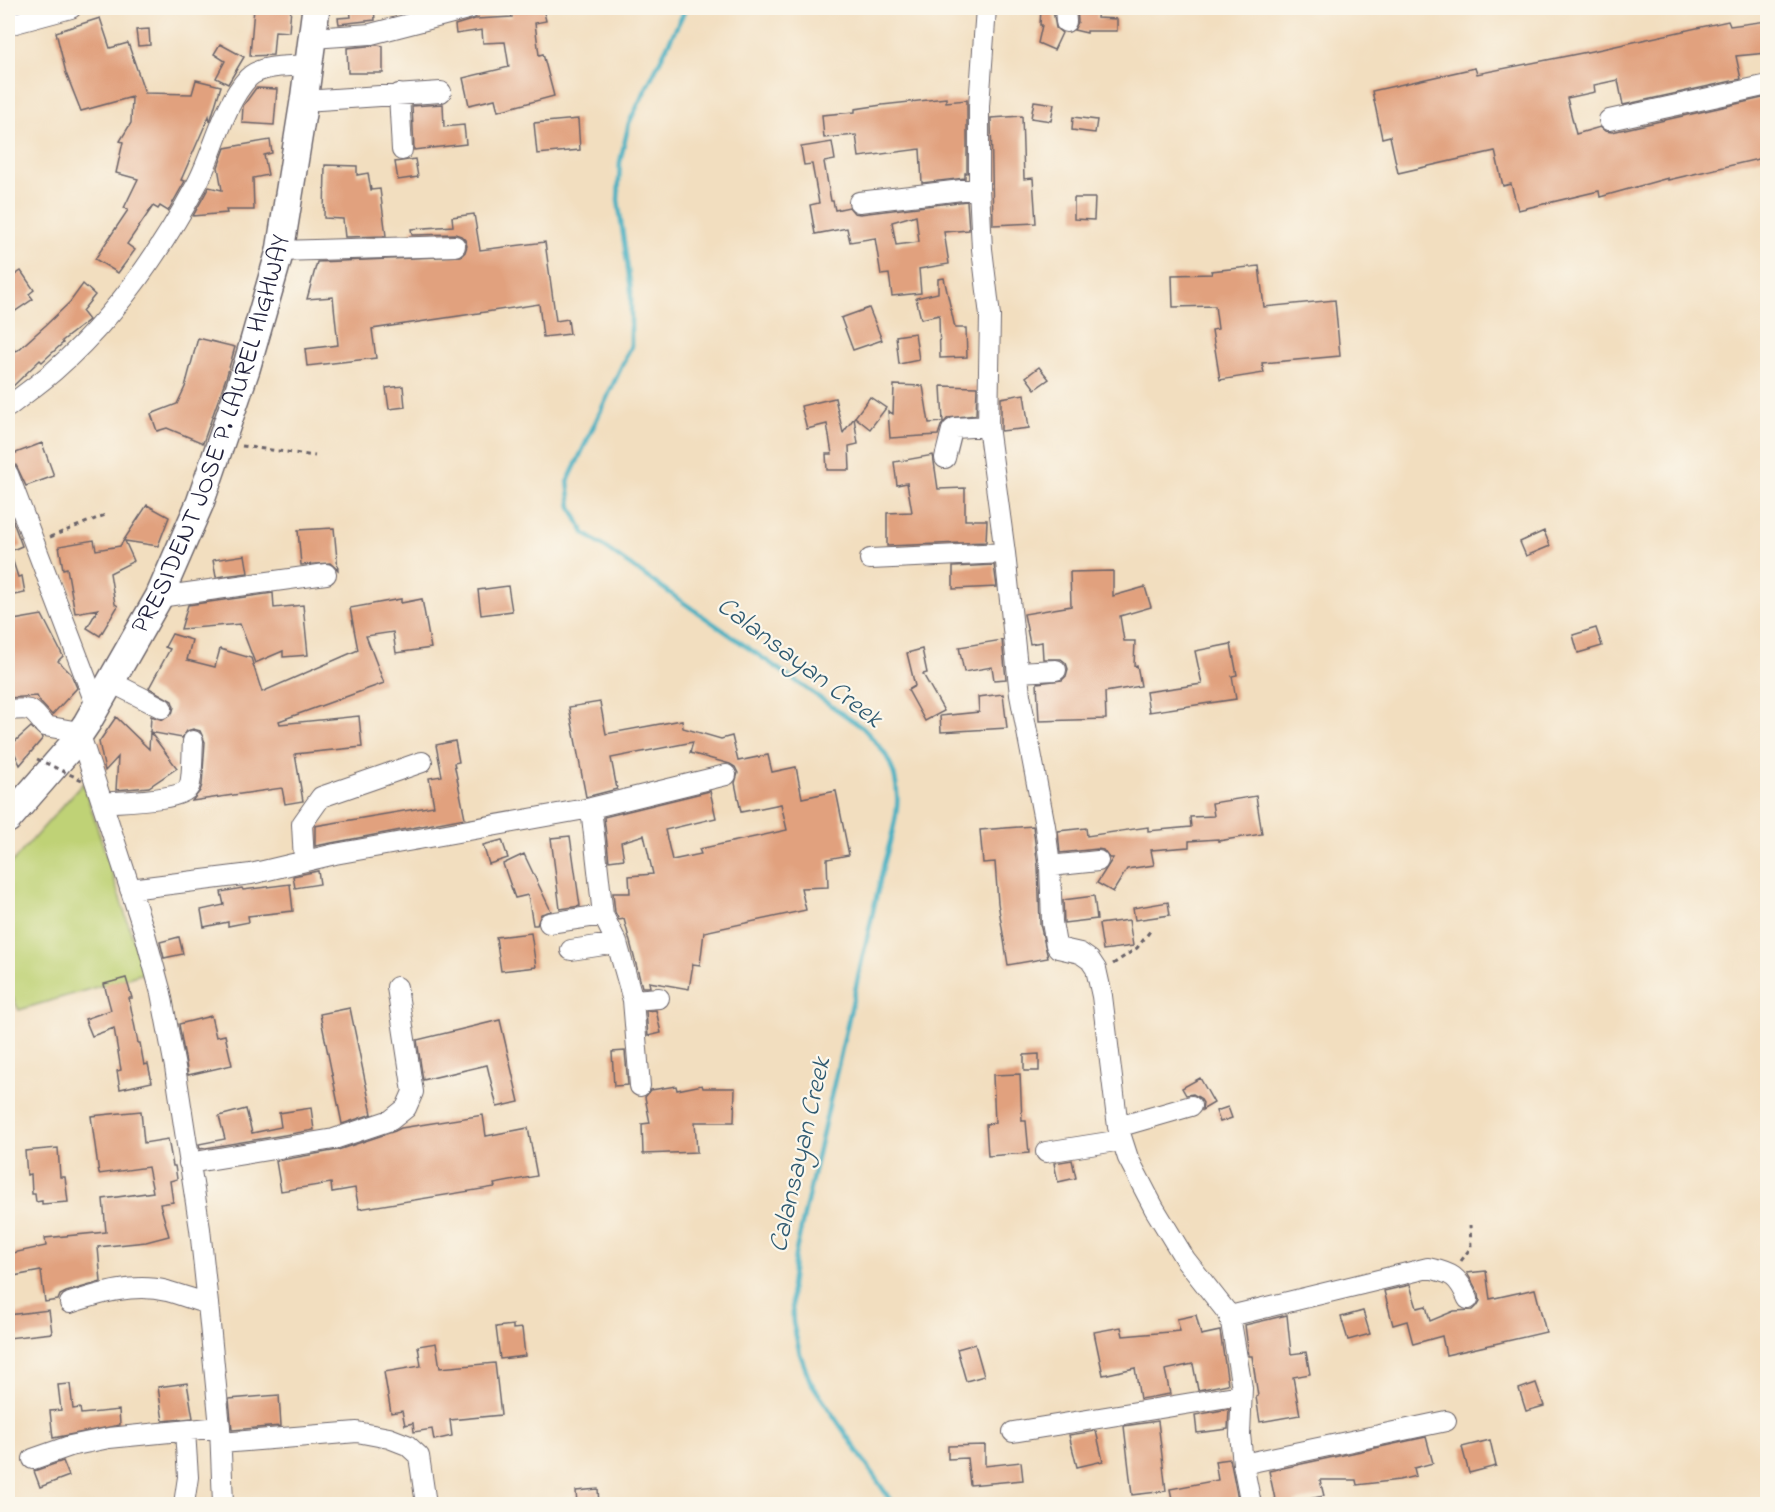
<svg xmlns="http://www.w3.org/2000/svg" width="1775" height="1512" font-family="'Indie Flower',sans-serif">
<style>
.green{fill:#bfd276;stroke:#707a58;stroke-width:1.5}
.lines{fill:none;stroke-linecap:round;stroke-linejoin:round}
.stream{stroke:#43afc1;stroke-width:4.5}
.building{fill:#e1a17e;fill-rule:evenodd}
.minor-casing{stroke:#6b6469;stroke-width:22}
.highway-casing{stroke:#6b6469;stroke-width:30}
.path{stroke:#6b6469;stroke-width:3;stroke-dasharray:4.5 4.5;stroke-linecap:butt}
.minor{stroke:#fff;stroke-width:20}
.highway{stroke:#fff;stroke-width:27}
.path-bridge{stroke:#6b6469;stroke-width:3;stroke-dasharray:4.5 4.5;stroke-linecap:butt}
.labels{text-anchor:middle;dominant-baseline:central;stroke-width:4.5;stroke-linejoin:round;paint-order:stroke}
.street-label{font-size:26px;fill:#22223b;stroke:#fbf7ec}
.water-label{font-size:27px;font-style:italic;fill:#2f5a71;stroke:#fbf7ec}
</style>
<rect width="100%" height="100%" fill="#fbf7ec"/>
<filter id="ink" filterUnits="userSpaceOnUse"><feTurbulence type="fractalNoise" baseFrequency=".0167" numOctaves="2"/><feDisplacementMap in="SourceGraphic" scale="12" xChannelSelector="R" yChannelSelector="G"/><feConvolveMatrix kernelMatrix="1 2 1 2 8 2 1 2 1" color-interpolation-filters="sRGB"/></filter>
<filter id="wash" filterUnits="userSpaceOnUse"><feTurbulence type="fractalNoise" baseFrequency=".008" numOctaves="4" result="noise"/><feDisplacementMap in="SourceGraphic" scale="24" xChannelSelector="R" yChannelSelector="G"/><feGaussianBlur stdDeviation="1.35" result="paint"/><feColorMatrix in="noise" values="0 0 0 0 0 0 0 0 0 0 0 0 0 0 0 0 0 1.4 0 .05"/><feComposite in="paint" operator="in"/></filter>
<g filter="url(#wash)">
<rect width="100%" height="100%" fill="#f2debf"/>
<!-- green -->
<path class="green" d="M83,783L144,973L19,1010L8,989V867Z"/>
<g class="lines">
<!-- stream -->
<path class="stream" d="M686,8L629,123L620,162L618,200L631,290V346L568,481L571,507L584,533L863,728C870,736 879,745 885,754C907,789 895,826 884,863L795,1255L791,1286L793,1323L800,1354L810,1381L893,1504"/>
</g>
<g id="blocks">
<!-- building -->
<path class="building" d="M254,8H291L289,32L275,31L273,55L250,56Z
M350,8H374L375,20L339,24L338,18L351,17Z
M510,8H543L546,21L535,23L539,55L543,54L554,96L498,111L495,99L469,105L463,78L509,67L505,42L483,43L482,30L456,34L455,25L475,19L512,17Z
M1077,8H1098L1097,18L1117,19V31H1087V33L1074,30L1078,22Z
M1041,9L1053,10L1056,28L1062,33L1054,50L1038,43L1042,25H1040Z
M100,18L110,48L128,43L145,93L192,94L196,80L221,86L210,122L209,116L181,180L185,181L168,211L160,206L158,209L153,206L127,244L135,250L118,273L95,259L128,210L124,208L138,179L116,173L123,142L120,141L131,123L132,97L81,111L66,73L56,32Z
M1728,21L1730,26L1767,21V53L1736,56L1741,79L1623,105L1618,80L1594,85L1595,92L1567,98L1576,134L1600,127L1605,131L1612,132L1767,97V157L1668,180V178L1600,197L1599,191L1518,210L1511,184L1503,186L1495,151L1398,173L1390,136L1382,138L1372,91L1475,68L1477,74L1602,49Z
M149,29L150,45L138,46L136,30Z
M220,44L244,57L228,84L216,78L225,61L214,54Z
M377,45L383,46V73H348L347,48Z
M256,88L277,89L274,125L242,123L243,106Z
M946,98V102L967,100V173H965V178L922,183L920,149L859,157L856,135L824,138L822,115L855,112V109L882,105Z
M1034,101L1054,104L1051,121L1031,118Z
M443,104L444,127L464,125L466,144L414,150L412,106Z
M1022,116L1024,179L1033,178L1036,223L993,225L991,118Z
M1073,117L1097,120L1095,133L1072,130Z
M578,119L580,150L537,154L534,123Z
M270,140L272,153L264,155L268,175L253,178L254,210H226L227,213L193,216L209,187L222,190L218,167L225,148Z
M832,142L835,160L824,162L831,201H833L835,210L849,207L854,213L860,214L967,201L969,230L944,232L949,264L919,269L921,293L892,296L889,274L881,275L875,238L850,242L847,228L815,234L810,205L819,203L812,164L804,165L801,147ZM916,215L919,242L896,245L892,222Z
M415,159L418,177L398,180L395,162Z
M325,165L357,166V175L368,173L371,190L380,189L386,236L345,237L343,219L324,218Z
M1074,198H1095L1094,220L1074,219Z
M474,214L480,250L545,242L556,321L568,319L570,334L543,337L539,304L372,329L376,358L307,366L305,349L338,345L333,297L307,299L317,262L461,256L465,252L467,246L465,240L461,236L455,234L412,235L411,229L453,226L452,217Z
M1259,266L1264,307L1335,300L1340,356L1262,363L1264,373L1220,380L1212,330L1218,329L1215,306L1173,307L1172,275L1212,274L1211,271Z
M21,271L34,290L29,294L33,299L8,316V288L12,285L9,279Z
M944,278L955,328H966L967,357L940,358L939,315L921,319L916,298L938,293V279Z
M83,284L95,295L82,311L89,320L62,341L63,343L42,362L40,360L8,391V340L15,351L18,350L46,325L70,302Z
M869,308L882,340L853,350L841,318Z
M915,333L919,360L899,364L896,336Z
M198,338L235,347L227,375L203,443L167,428L157,431L151,414L177,404L185,387Z
M1039,367L1049,379L1035,389L1026,377Z
M894,385L923,386L929,423L943,422L941,386L977,387L976,415L948,418L941,426L938,435L890,438L888,411L893,414Z
M403,386L405,407L389,409L386,388Z
M1024,394L1029,428L1001,431V398Z
M870,397L886,408L870,429L855,417Z
M835,398L843,433L854,418L858,444L849,446L850,470H827L826,454H832L827,424L807,429L801,406Z
M42,443L54,476L26,486L16,465L8,462V456Z
M933,455L938,489L965,488V520H987L986,542L887,546V513L912,512L907,483L897,485L894,462Z
M147,505L169,517L158,546L125,541L134,561L110,573L115,604L118,606L100,636L87,628L98,609L75,613L67,568L63,569L59,546L94,540L96,550L120,546Z
M8,508L22,546L8,552Z
M334,528L338,570L330,563L301,565L298,530Z
M1544,531L1550,546L1526,556L1520,542Z
M10,552L18,577L22,576L25,593L8,596V553Z
M245,555L248,573L216,577L213,560Z
M994,565L997,587L953,589V567Z
M1113,571V596L1145,587L1151,607L1120,616L1124,641H1135L1134,666L1137,665L1141,686L1105,692L1106,719L1039,721L1037,683L1062,680L1066,676L1068,669L1066,663L1061,659H1043L1042,642L1030,644L1024,614L1071,606L1070,572Z
M508,586L512,611L481,615L478,590Z
M273,593L274,608L303,605L308,655L283,657V651L255,663L240,624L181,629L188,605Z
M401,599V603L422,599L431,648L396,653L393,632L366,636L384,683L279,721L280,724L359,716L362,747L295,754L303,801L285,804L282,788L192,801L200,791L202,785L205,742L200,731L193,729L187,731L182,738L150,732L177,768L149,787L116,790L118,757L105,771L99,742L116,717L149,749L151,716L163,720L172,714L174,707L172,701L149,688L170,649L165,647L172,634L192,640L187,660L215,667L220,649L251,658L262,692L358,650L350,608Z
M42,615L63,656L58,661L71,674L77,688L52,715L40,702L37,696L8,698V621Z
M1596,628L1602,646L1578,653L1573,635Z
M1002,640L1006,679L994,680L992,667L964,672L959,647Z
M1231,644L1237,675L1232,676L1236,699L1149,712L1146,692L1202,684L1195,651Z
M922,649L927,673L923,674L944,711L925,721L908,690L915,686L907,653Z
M1003,694L1007,728L941,732L940,716L979,712L978,697Z
M600,702L606,734L682,720L683,728L721,739L732,736L738,761L768,755L772,772L796,767L802,798L836,791L849,855L827,859L828,887L801,888L806,910L704,932L700,965L693,964L689,989L649,982L650,987H642L624,919L619,920L615,912L613,893H630L629,876L653,874L644,835L621,842L624,859L609,861L604,817L710,791L716,818L665,830L672,860L701,854L699,849L787,830L781,804L741,812L735,783L738,773L735,767L730,764L690,753L693,742L611,758L617,789L586,797L569,707Z
M31,727L43,738L20,765L11,745Z
M455,741L459,762L454,763L465,818L315,846V826L434,806L429,778L442,776L436,745Z
M1256,796L1262,834L1218,841V839L1189,841V847L1151,850L1154,865L1127,869L1113,892L1097,883L1113,858H1109L1103,850L1097,849L1060,853L1058,831L1086,828L1087,836L1148,827V831L1191,827L1190,817L1214,816L1212,803Z
M1033,826L1038,867L1040,924L1048,958L1008,965L998,903L995,862L983,863L980,830Z
M570,836L580,906L560,909L551,838Z
M502,840L508,858L489,864L483,845Z
M524,854L551,911L541,914L537,925H533L528,895L515,898L503,864Z
M318,871L320,884L295,888L293,876Z
M290,884L293,911L248,916L249,922L228,926V922L204,927L201,910L224,905L221,892L242,888L243,890Z
M1094,896L1097,919L1064,923L1063,900Z
M1168,902L1170,915L1135,920L1133,908Z
M1129,920L1133,946L1103,950L1099,924Z
M531,933L536,967L501,971L496,937Z
M179,937L183,954L164,958L160,942Z
M126,978L132,998H129L138,1043H140L144,1065L148,1064L152,1082L120,1089L117,1071L121,1070L114,1028L92,1036L85,1019L111,1010L104,984Z
M350,1008L372,1114L342,1124L320,1014Z
M656,1010L661,1033L648,1036L646,1011Z
M211,1016L216,1037L225,1035L232,1065L188,1075L179,1024Z
M500,1020L519,1102L497,1107L487,1065L423,1080L417,1040Z
M625,1051L628,1085L614,1086L612,1052Z
M1039,1054V1071H1024V1055Z
M1020,1074L1022,1121H1026L1029,1153L988,1156L986,1124L995,1123L993,1075Z
M1200,1078L1214,1103L1202,1110L1203,1103L1200,1098L1193,1094L1186,1095L1182,1088Z
M702,1085L703,1088H735L734,1122H695L697,1152L643,1154L642,1124L650,1123L645,1097L651,1090L676,1086L677,1090Z
M1228,1107L1232,1118L1220,1122L1216,1111Z
M311,1108L314,1130L200,1149L199,1144L225,1139L219,1116L246,1109L252,1133L281,1127L279,1113Z
M141,1111L144,1143L168,1139L173,1166H175L177,1179L170,1181L173,1202L160,1204L169,1236L146,1242L98,1247L101,1282L66,1292L60,1295L58,1300L45,1302L41,1271L8,1277V1254L46,1246L45,1238L106,1232L103,1199L153,1192L148,1167L99,1174L91,1116Z
M483,1115L486,1136L528,1128L537,1176L494,1184L495,1187L359,1209L355,1188L332,1192L331,1183L281,1191L276,1161L338,1150L395,1131L401,1128Z
M58,1148L60,1177H65L68,1202L42,1204V1201L36,1202L35,1194H32L31,1174L27,1175L25,1151Z
M1072,1160L1076,1178L1058,1182L1054,1163Z
M1486,1271L1490,1299L1535,1289L1546,1332L1446,1355L1442,1336L1413,1344L1407,1321L1393,1325L1384,1291L1410,1285L1417,1308L1426,1306L1430,1321L1454,1311L1473,1310L1477,1306L1480,1301L1479,1294L1467,1273Z
M49,1310L52,1333L8,1338V1315Z
M1363,1311L1370,1334L1348,1340L1341,1317Z
M1196,1315L1201,1335L1220,1331L1228,1384L1198,1390L1193,1364L1165,1370L1170,1394L1140,1399L1135,1368L1103,1375L1094,1332L1121,1327L1123,1336L1180,1331L1177,1319Z
M1287,1315L1291,1354L1306,1352L1310,1374L1293,1377L1300,1415L1260,1422L1256,1397L1258,1396L1252,1356H1249L1245,1325Z
M513,1325V1329L522,1328L525,1356L500,1359L496,1327Z
M436,1343L440,1368L495,1363L501,1415L450,1420L452,1436L434,1440L432,1429L414,1432L413,1423L405,1425L402,1411L391,1413L384,1372L421,1366L418,1346Z
M975,1344L984,1376L966,1381L957,1349Z
M187,1383L193,1418L163,1421L158,1387Z
M1536,1383L1544,1406L1526,1411L1519,1389Z
M70,1384L73,1409L80,1408L81,1414L119,1410L120,1425L53,1438L50,1411L61,1410L58,1385Z
M279,1395L281,1426L232,1430L229,1399Z
M1229,1409L1228,1429L1197,1433L1195,1415Z
M1158,1421L1166,1491L1132,1495L1124,1426Z
M1096,1431L1103,1461L1077,1467L1069,1435Z
M1426,1437L1433,1463L1414,1468L1416,1476L1399,1480L1357,1485L1356,1480H1320L1324,1496L1294,1502L1295,1504H1276L1269,1471Z
M1490,1440L1496,1466L1469,1473L1462,1447Z
M985,1445V1466L1021,1462L1023,1480L970,1485L967,1458L948,1459V1446Z
M1230,1459L1239,1504H1173L1170,1489L1218,1480L1215,1461Z
M63,1461L69,1476L40,1487L34,1471Z
M598,1489L599,1504H577L576,1491Z"/>
</g>
</g>
<g filter="url(#ink)">
<use href="#blocks" fill-opacity="0" stroke="#6b6469" stroke-width="1.5"/>
<g class="lines">
<defs>
<path id="minor" d="M986,8L979,106V188L982,249L990,316L988,426L1005,553L1020,695L1045,826L1050,866L1052,922L1056,945L1058,948L1080,953L1090,960L1096,969L1102,996L1118,1127L1128,1158L1154,1208L1185,1259L1230,1316L1242,1388L1240,1434L1243,1464L1251,1504
M1065,8L1066,22
M8,25L71,8
M312,38L371,34L471,8
M399,94L402,150
M304,101L441,92
M1609,120L1768,85
M859,202L979,188
M280,251L455,246
M8,407C23,395 39,384 54,371C113,319 160,253 197,184C214,152 223,105 248,78C262,64 290,67 309,65
M945,458L952,430L955,428L988,426
M8,474L96,705
M870,559L1005,553
M159,597L326,574
M1018,672L1056,670
M111,682L162,708
M8,710C31,709 30,706 45,726L79,732L145,934L161,993L175,1067L200,1229L208,1304L220,1427L223,1504
M103,803C120,801 181,801 189,787C193,778 192,752 193,741
M591,808L603,915L617,943L633,1000L640,1086
M304,861L302,824L321,797L422,762
M1050,866L1098,861
M130,889L251,874L335,854L591,808L726,775
M549,923L603,915
M571,950L617,943
M633,1000L659,998
M1118,1127L1191,1106
M1046,1152L1122,1140
M189,1163L334,1139L391,1120L406,1108L413,1092L397,987
M70,1303C101,1293 134,1283 167,1291C181,1295 195,1300 208,1304
M1230,1316L1428,1268C1452,1273 1458,1276 1468,1299
M1013,1432L1241,1395
M221,1443L357,1432L389,1438L407,1445L419,1456L426,1504
M33,1459L70,1446L109,1438L220,1427
M1243,1464L1446,1421
M184,1504L188,1477L185,1431"/>
<g id="highway">
<path id="s1" d="M8,819L70,748L87,723L159,597L200,503L246,369L280,251L304,101L316,8"/>
</g>
</defs>
<!-- minor casing -->
<use href="#minor" class="minor-casing"/>
<!-- highway casing -->
<use href="#highway" class="highway-casing"/>
<!-- path -->
<path class="path" d="M242,446L315,456
M50,537L105,515
M1113,964L1137,948L1151,930
M1461,1261L1471,1247L1470,1225"/>
<!-- minor -->
<use href="#minor" class="minor"/>
<!-- highway -->
<use href="#highway" class="highway"/>
<!-- path-bridge -->
<path class="path-bridge" d="M37,759L84,781"/>
</g>
</g>
<g class="labels">
<!-- street labels -->
<g class="street-label">
<text stroke="none"><textPath href="#s1" startOffset="441">PRESIDENT JOSE P. LAUREL HIGHWAY</textPath></text>
</g>
<!-- water labels -->
<g class="water-label">
<text transform="translate(799 663) rotate(37)">Calansayan Creek</text>
<text transform="translate(801 1155) rotate(-77)">Calansayan Creek</text>
</g>
</g>
<!-- margin -->
<rect width="1775" height="1512" fill="none" stroke="#fbf7ec" stroke-width="30"/>
</svg>
